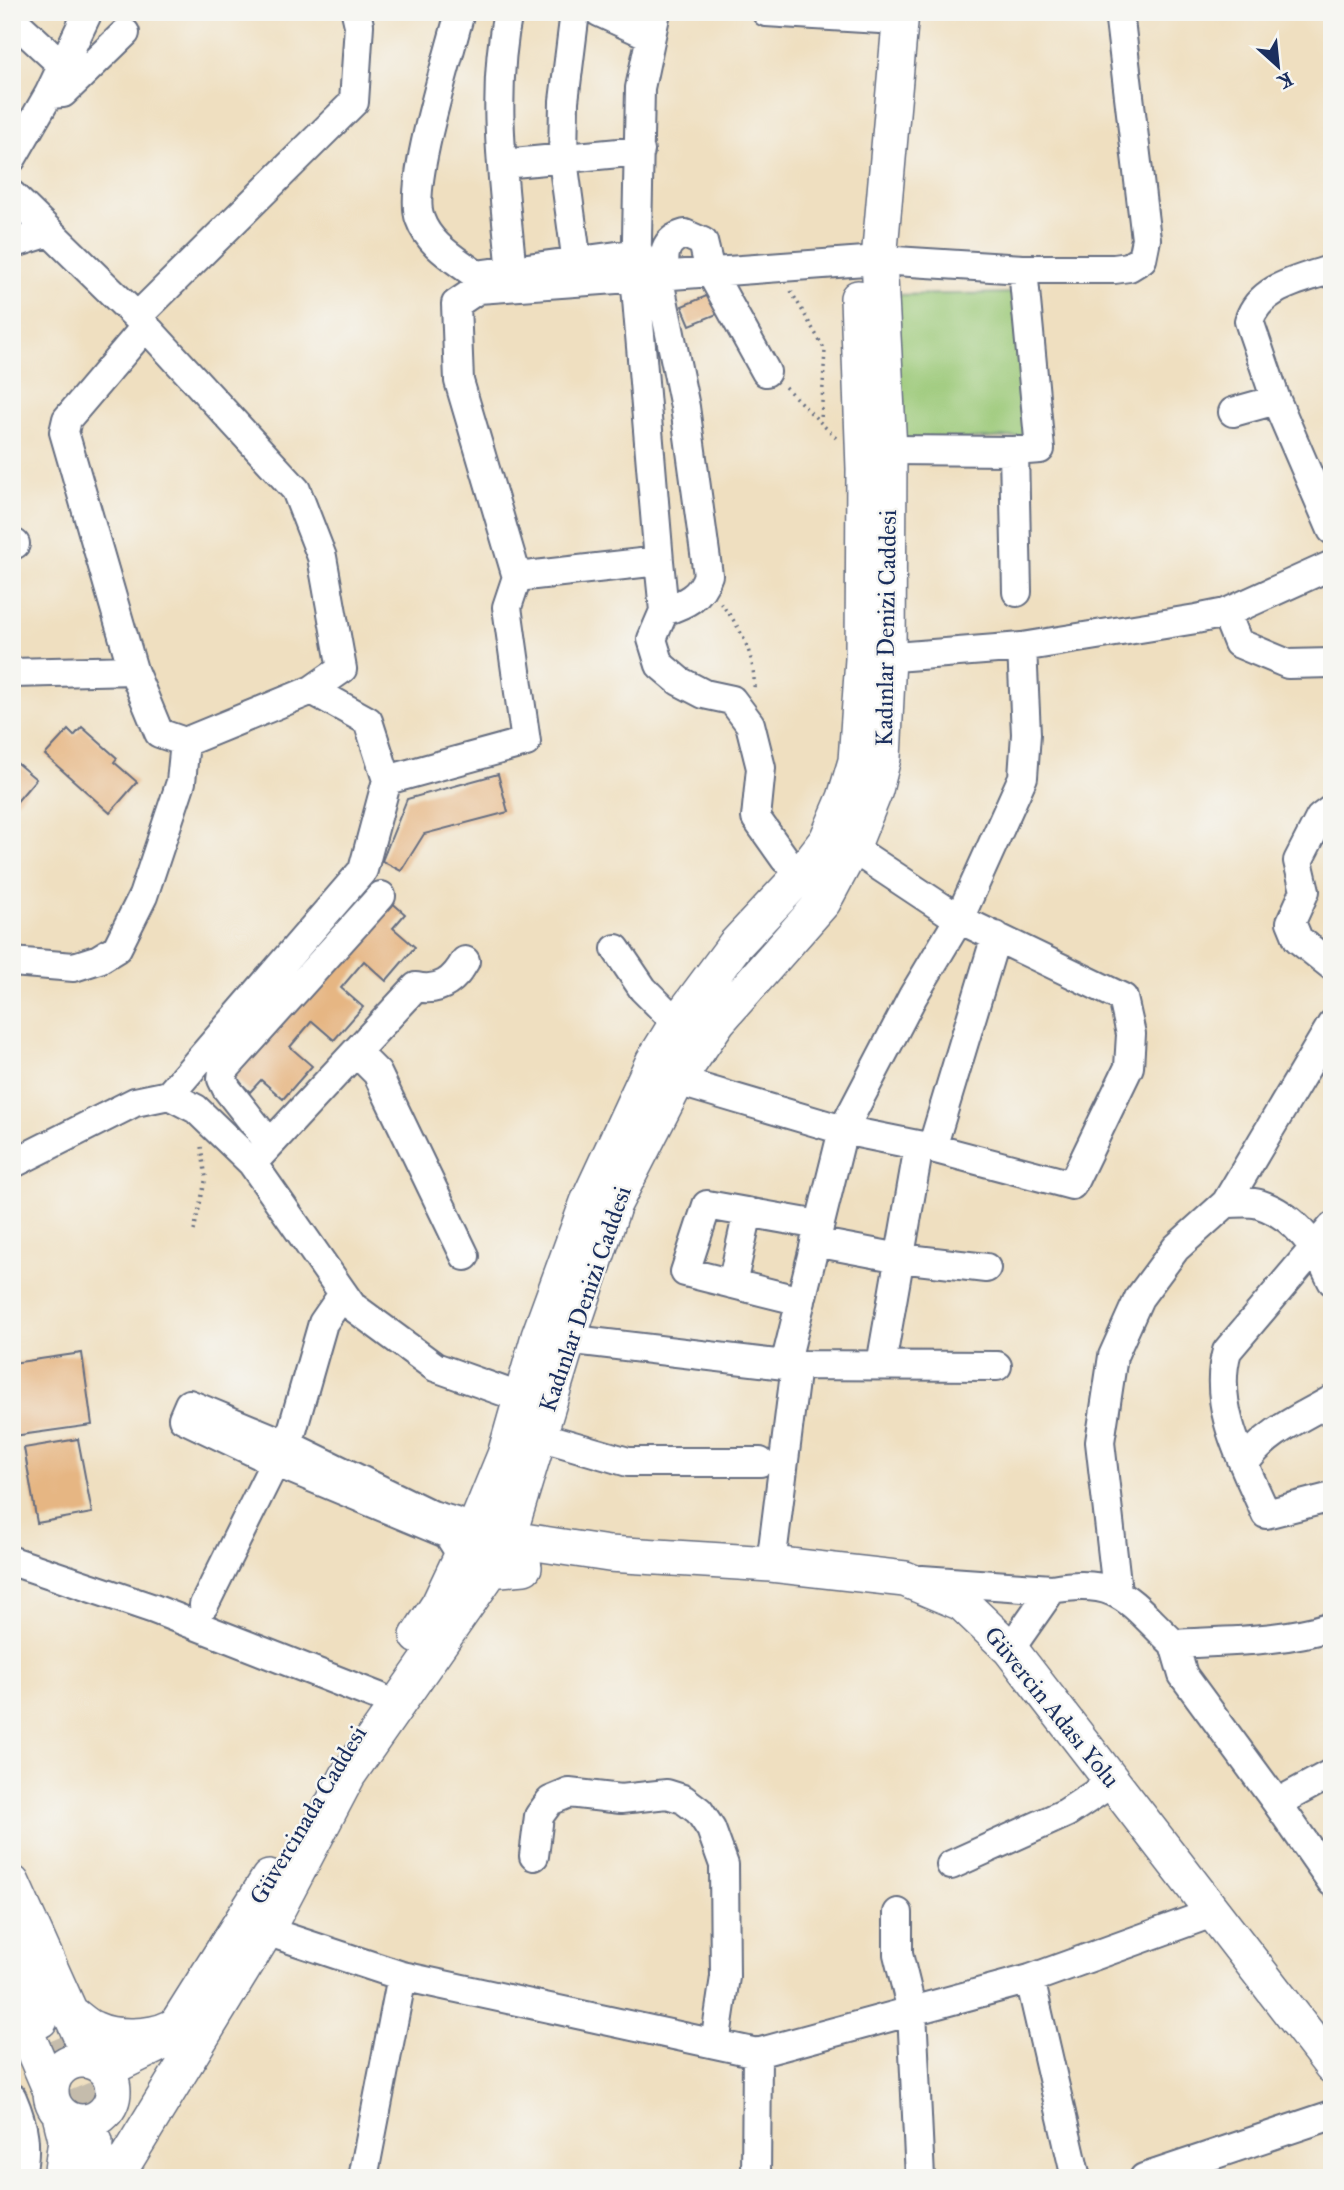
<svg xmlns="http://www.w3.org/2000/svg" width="1344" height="2190" font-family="'IM FELL Great Primer',serif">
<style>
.green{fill:#9ac876;stroke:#5a7c6a;stroke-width:2}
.building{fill:#e6b683}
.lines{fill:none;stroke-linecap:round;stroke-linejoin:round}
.major-tunnel{stroke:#c5bcac;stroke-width:35;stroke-dasharray:35 18;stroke-linecap:butt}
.minor-casing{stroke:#656d80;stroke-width:32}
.major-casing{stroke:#656d80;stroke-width:38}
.path{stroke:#656d80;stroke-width:3.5;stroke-dasharray:2 5;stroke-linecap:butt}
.minor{stroke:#fff;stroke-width:28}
.major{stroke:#fff;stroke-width:35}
.labels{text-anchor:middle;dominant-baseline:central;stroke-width:5;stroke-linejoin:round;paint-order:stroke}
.street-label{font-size:24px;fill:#1b2f5e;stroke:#f6f6f2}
</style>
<rect width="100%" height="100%" fill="#f6f6f2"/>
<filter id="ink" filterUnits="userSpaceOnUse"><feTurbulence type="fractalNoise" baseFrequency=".0143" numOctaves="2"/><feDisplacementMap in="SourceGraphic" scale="14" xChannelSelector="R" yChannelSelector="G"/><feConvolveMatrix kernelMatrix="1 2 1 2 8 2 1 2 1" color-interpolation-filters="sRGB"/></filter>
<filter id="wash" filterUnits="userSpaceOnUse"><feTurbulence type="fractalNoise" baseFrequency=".00686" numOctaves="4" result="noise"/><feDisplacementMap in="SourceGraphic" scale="28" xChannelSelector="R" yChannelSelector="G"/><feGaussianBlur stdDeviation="1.57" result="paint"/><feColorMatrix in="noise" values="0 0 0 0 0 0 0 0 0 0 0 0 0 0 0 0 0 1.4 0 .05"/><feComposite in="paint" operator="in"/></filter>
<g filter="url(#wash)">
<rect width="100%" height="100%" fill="#efdfc0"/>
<!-- green -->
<path class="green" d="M1019,293L1031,436L897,443L892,295Z"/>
<g id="blocks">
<!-- building -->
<path class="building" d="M714,293L722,312L690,325L682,306Z
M82,727L117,758L114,762L137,782L110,813L45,755L68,730L74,736Z
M12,759L36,779L14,805L12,803Z
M498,774L508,812L424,834L401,871L382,861L407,799Z
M389,900L405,914L393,928L415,947L386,981L364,961L341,988L363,1007L334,1040L312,1021L290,1047L312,1066L283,1099L261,1080L250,1092L234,1077Z
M82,1353L92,1425L13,1436L12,1363Z
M78,1439L92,1513L37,1523L24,1448Z"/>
</g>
</g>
<g filter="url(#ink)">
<use href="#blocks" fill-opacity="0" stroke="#656d80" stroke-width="2"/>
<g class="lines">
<!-- major-tunnel -->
<path class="major-tunnel" d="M63,2036L86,2092L95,2142"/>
<defs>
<path id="minor" d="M460,12C450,53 407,186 420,219C429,245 455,259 476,275L639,253
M508,12C489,103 506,195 513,286
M575,12L564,101L563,160L579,278
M599,12L651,36
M656,12L640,88L636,287L659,561
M766,12L880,19
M12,19L61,64
M49,94L63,93L125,33
M12,158L49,94L88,12
M503,164L640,151
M12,195L137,317L296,490L322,557L342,669L312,690L185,742L159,733L133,670L12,673
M12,244L50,232
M1332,269C1301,280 1260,286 1249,321L1276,400L1332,530
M665,274C663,255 663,240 685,234L703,242L710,271L766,372
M658,275L685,407L708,575C701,597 685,604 664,611
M137,317L354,102L359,25L356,12
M1233,412L1276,400
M889,450L1014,451L1017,592
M1014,451L1040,449L1023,269
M12,544H15
M517,577L659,561L664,611L652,639L660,665L679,681L704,694L732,700L750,724L761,768L756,818L785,859
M1226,613L1238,643L1288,664L1332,663
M869,659L1022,647L1196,619L1226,613L1332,565
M133,670L64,432L67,419L146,326
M312,690L368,721L387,780
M1332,809L1320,818L1298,861L1305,891L1291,922L1298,939L1332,966
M616,949L643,989L677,1023
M12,962L74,967L99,959L117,948L143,896L181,782L185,742
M356,1052L377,1073L465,1256
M677,1081L843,1130L932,1148L1072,1185L1129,1067L1131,1034L1123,998L959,919L852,848
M169,1095L363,870L387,780L526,742L507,607L517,577L459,381L456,304L478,289L879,260L1023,269H1114L1129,267L1142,259L1146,239L1119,12
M270,1144L227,1089L222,1079L223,1071L381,896
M932,1148L996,936
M259,1156L416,987C440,992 454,981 465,961
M12,1164L135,1102L169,1095L196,1109L252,1163L352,1306L435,1367L522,1398
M1226,1203C1236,1203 1250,1201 1259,1204C1296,1216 1317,1248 1332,1281
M1332,1227L1227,1351C1211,1406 1244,1464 1266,1514L1332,1497
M815,1242L900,1258L986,1268
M732,1284L748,1212
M801,1301L685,1272L707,1205L819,1225
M549,1337L785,1365L997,1366
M785,1365L843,1130L913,996L959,919L1023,777L1026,734L1022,647
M881,1365L916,1163
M539,1436L628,1462H760
M1244,1465C1262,1434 1302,1417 1332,1400
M462,1556L448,1534L275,1462L183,1418L189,1404L288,1445L432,1515L475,1528
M12,1561L154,1609L379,1697
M771,1564L796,1365
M922,1580L1052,1589
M1117,1591L1100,1442L1113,1356L1139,1298L1176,1248L1226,1203L1332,1024
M204,1605L275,1462L288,1445L323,1323L343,1294
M1174,1644L1183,1675L1277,1803
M1010,1649L1052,1589C1120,1577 1128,1601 1174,1644C1226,1641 1282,1642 1332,1626
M1332,1773L1277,1803L1332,1882
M534,1856L539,1816L550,1801L569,1793L621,1799L667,1794L683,1799L699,1811L711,1829L724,1865L725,1977L715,2044
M951,1865L1066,1813L1113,1782
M898,1913V1954L912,2011L920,2178
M266,1931L402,1976L757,2053L1030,1979L1215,1912
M1030,1979L1076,2178
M12,2098C24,2126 28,2147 20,2178
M363,2178L402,1976
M756,2178L757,2053
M1144,2178L1332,2115"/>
<path id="major" d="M524,1567L479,1571L466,1566L462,1556L475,1541L490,1536L609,1554L771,1564L905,1579L962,1603L1010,1649L1332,2066
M418,1636L439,1604L475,1528L505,1455L539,1336L588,1202L653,1062L677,1023L735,945L797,879L827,840L845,798L856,761L863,659L864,469L858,298
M12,1883L92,2061
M12,1956L40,2020
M12,2000L51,2091
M71,2013C78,2018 86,2026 94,2029C115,2039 151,2038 171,2028
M51 2091a31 31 0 1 1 62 0a31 31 0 1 1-62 0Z
M106,2070L157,2045L177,2024L269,1878
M60,2115L66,2139L61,2178
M92,2178L95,2142
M115,2178L266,1931L348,1775L493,1567L508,1537L568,1340L614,1204L677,1081L718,1021L823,902L852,848L875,790L883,758L888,658L889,450L879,260L901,12"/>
</defs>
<!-- minor casing -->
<use href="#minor" class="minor-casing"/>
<!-- major casing -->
<use href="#major" class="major-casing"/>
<!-- path -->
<path class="path" d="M791,291L825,350L821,420
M785,387L836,438
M720,603C742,627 756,659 754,691
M194,1231L206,1177L201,1147"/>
<!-- minor -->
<use href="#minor" class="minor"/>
<!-- major -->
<use href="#major" class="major"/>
</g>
</g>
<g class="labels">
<!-- street labels -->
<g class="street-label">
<text transform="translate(886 628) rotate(-89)">Kadınlar Denizi Caddesi</text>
<text transform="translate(585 1299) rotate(-71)">Kadınlar Denizi Caddesi</text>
<text transform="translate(1052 1707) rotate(51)">Güvercin Adası Yolu</text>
<text transform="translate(308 1815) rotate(-59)">Güvercinada Caddesi</text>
</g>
</g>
<!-- margin -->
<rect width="1344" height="2190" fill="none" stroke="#f6f6f2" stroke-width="42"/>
<!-- north arrow -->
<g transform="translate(1278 66) rotate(153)" stroke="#f6f6f2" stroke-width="5" paint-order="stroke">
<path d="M0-5L12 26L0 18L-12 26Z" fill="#1b2f5e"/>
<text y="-10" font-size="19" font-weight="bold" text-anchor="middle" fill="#1b2f5e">K</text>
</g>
</svg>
